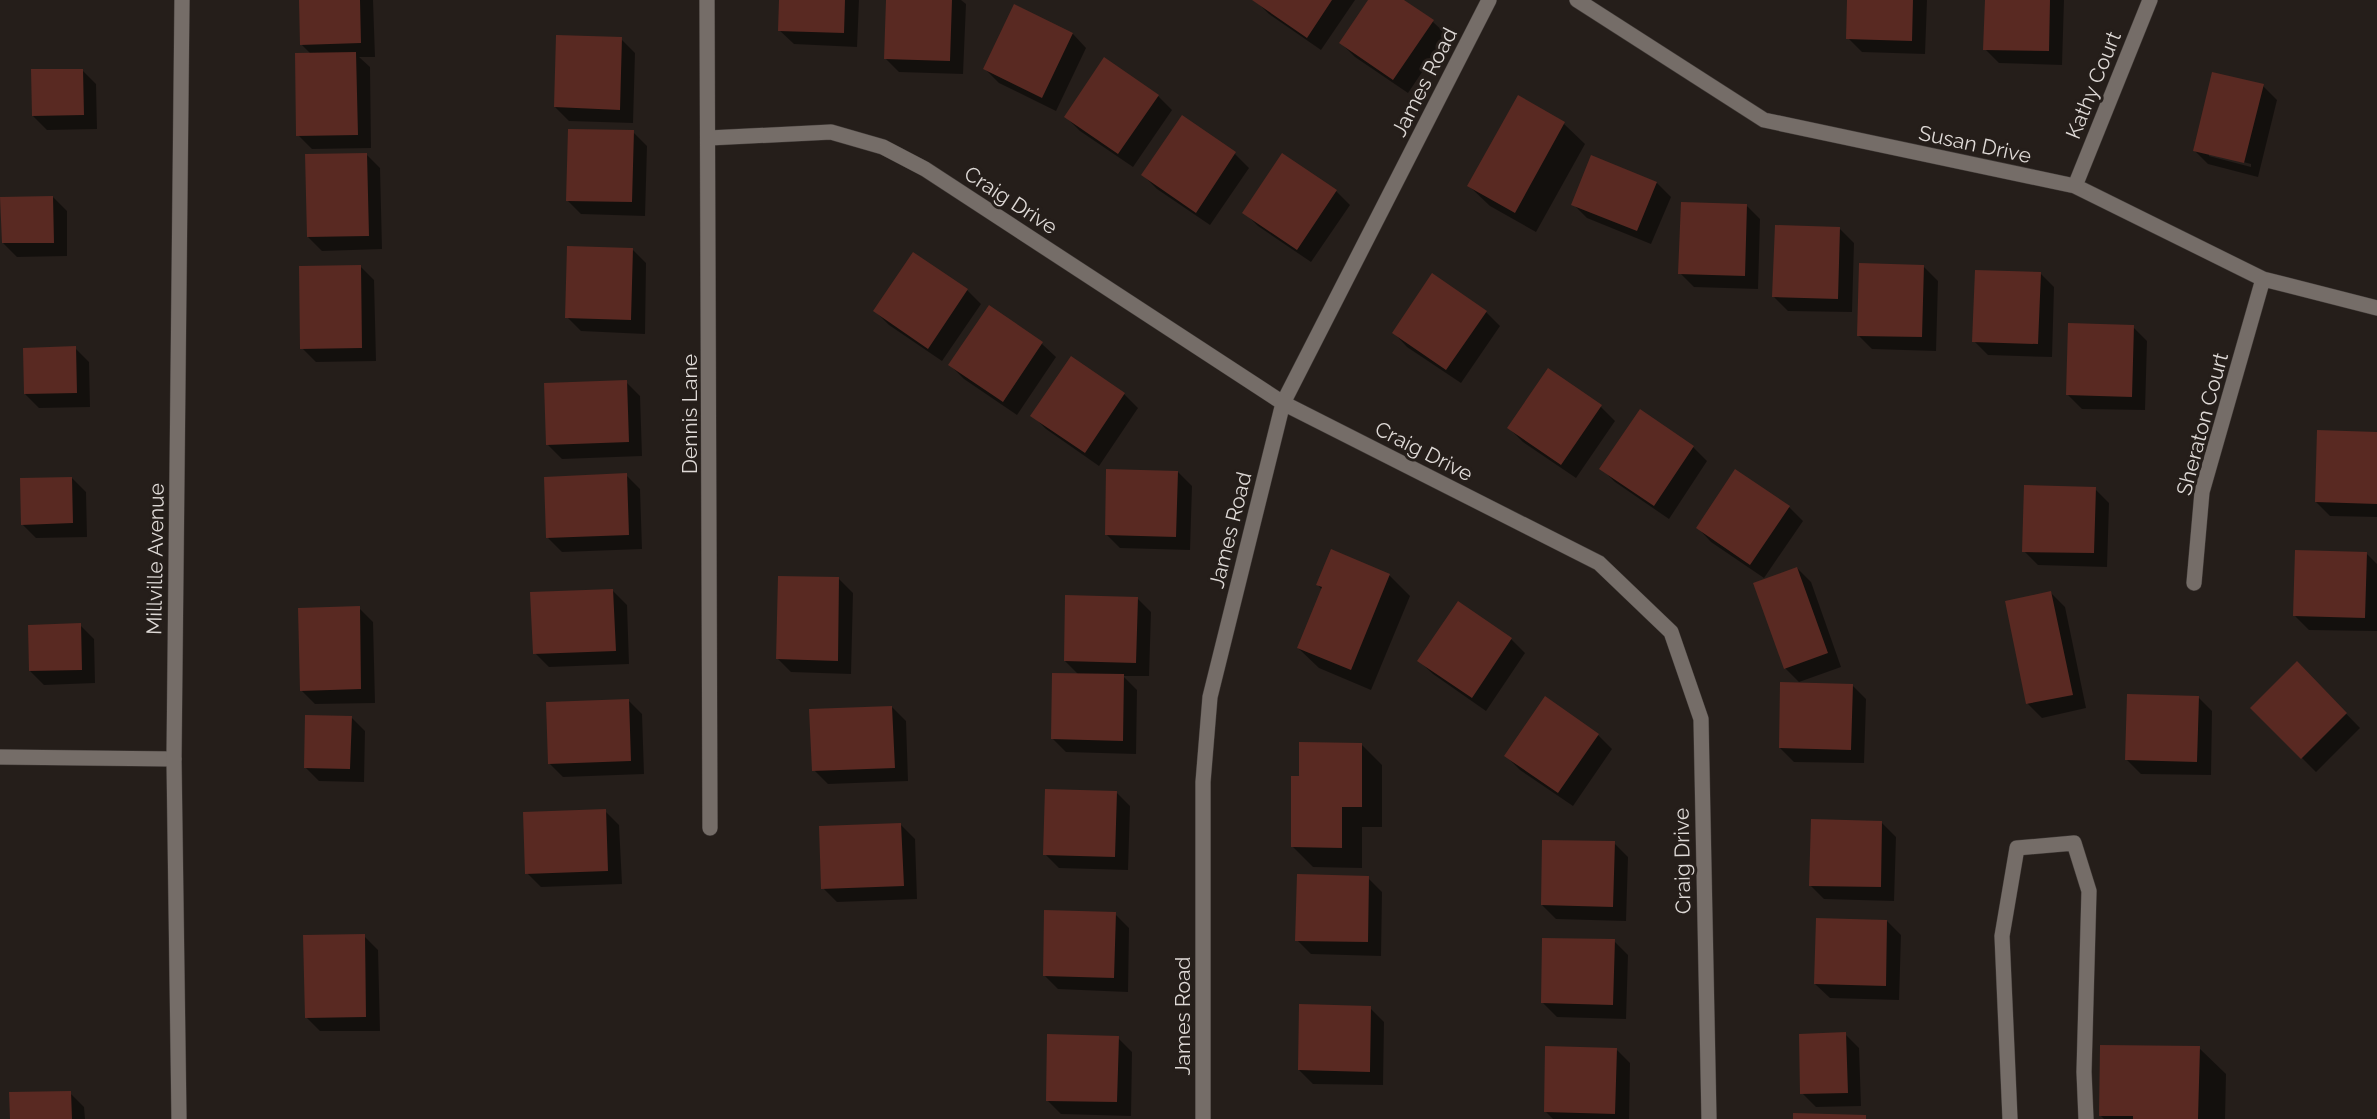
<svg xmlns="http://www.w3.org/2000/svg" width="2377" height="1119" font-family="Raleway,sans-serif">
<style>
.shadow{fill:#0007;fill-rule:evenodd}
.building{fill:#592922}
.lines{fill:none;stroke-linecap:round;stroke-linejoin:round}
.lane-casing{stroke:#403a37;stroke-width:16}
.street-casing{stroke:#403a37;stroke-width:16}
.secondary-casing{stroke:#403a37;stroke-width:16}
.lane{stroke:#756d68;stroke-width:15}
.street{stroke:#756d68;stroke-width:15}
.secondary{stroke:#756d68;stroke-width:15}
.labels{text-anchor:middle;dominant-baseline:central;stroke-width:6;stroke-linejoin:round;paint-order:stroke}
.street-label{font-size:21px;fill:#ded9d6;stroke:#251e1a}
</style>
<rect width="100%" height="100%" fill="#251e1a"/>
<!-- shadow -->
<path class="shadow" d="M300,0H373L375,57H359L370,67L371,148L312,149L298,135L311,54L301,44Z
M780,0H859L857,47L794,44L779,30Z
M887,0H961L966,4L963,74L899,72L885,58Z
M1255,0H1355L1321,50L1269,14Z
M1369,0H1401L1433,22L1447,35L1408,93L1355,57L1341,43Z
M1849,0H1927L1925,54L1862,52L1848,38Z
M1986,0H2064L2062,65L1999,63L1985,49Z
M1015,6L1073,34L1086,48L1056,111L999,83L985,69Z
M621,39L635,53L633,123L569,121L555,107Z
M82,70L96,84L97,129L47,130L33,116Z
M2263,86L2277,100L2258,177L2208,164L2194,150ZM2209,153L2251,164V167L2209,156Z
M1158,96L1172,110L1133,167L1080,131L1066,117Z
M1519,98L1564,124L1585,144L1536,232L1490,206L1469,186Z
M633,132L647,146L645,216L581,214L567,200Z
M366,154L380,168L382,249L322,251L308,237Z
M1235,154L1249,168L1210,225L1157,189L1143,175Z
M1657,183L1671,197L1651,244L1587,218L1573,204Z
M1336,191L1350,205L1311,262L1258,226L1244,212Z
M53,197L67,211V256L17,257L3,243Z
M1746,205L1760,219L1758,289L1694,287L1680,273Z
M1840,229L1854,243L1852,312L1788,311L1774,297Z
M632,249L646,263L645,334L581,331L567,317Z
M360,266L374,280L376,361L316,362L302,348Z
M1924,267L1938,281L1936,351L1872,349L1858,335Z
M2040,273L2054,287L2052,357L1988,355L1974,341Z
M967,290L981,304L942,361L889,325L875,311Z
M989,307L1042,344L1056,357L1017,415L964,379L950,365Z
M1486,312L1500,326L1461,383L1407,347L1394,333Z
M2133,327L2147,341L2145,410L2082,409L2068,395Z
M75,348L89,362L90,407L39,408L25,394Z
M1071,358L1124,394L1138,408L1099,466L1046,429L1032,415Z
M1548,370L1601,407L1615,421L1576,478L1523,442L1509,428Z
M626,382L640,396L642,456L562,459L548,445Z
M1640,411L1693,447L1707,461L1669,519L1615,482L1601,468Z
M2377,433V517L2330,516L2316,502Z
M1178,472L1192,486L1190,550L1120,548L1106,534Z
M626,475L640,489L642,549L562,552L548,538Z
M72,478L86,492L87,537L36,538L22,524Z
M2095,489L2109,503L2107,567L2038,565L2024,551Z
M1789,507L1803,521L1764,578L1711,542L1698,528Z
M2366,553L2377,564V631L2309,630L2295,616Z
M1797,568L1811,582L1841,667L1799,682L1785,668Z
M1389,575L1410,596L1371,690L1319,668L1298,648L1322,590L1318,585Z
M839,579L853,593L851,674L791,672L777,658Z
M613,591L627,605L629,664L549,667L535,653Z
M2051,593L2065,607L2086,708L2042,718L2028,704L2006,602Z
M1137,598L1151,612L1149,676H1123L1137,690L1136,754L1066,752L1052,738L1079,675L1065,661Z
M1458,603L1511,639L1525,653L1486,711L1433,674L1419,661Z
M359,608L373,622L375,703L315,704L301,690Z
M80,625L94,639L95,683L44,685L30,671Z
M2297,663L2360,728L2316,772L2252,708Z
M1852,685L1866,699L1864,763L1794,762L1780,748Z
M2198,697L2212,711L2211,775L2141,774L2127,760Z
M628,700L642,714L644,774L563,777L549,763Z
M892,707L906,721L908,781L828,784L814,770Z
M351,717L365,731L364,782L319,781L305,767Z
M1598,735L1612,749L1573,806L1520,770L1506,756Z
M1361,744L1382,765V827H1362V868L1313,867L1292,846L1300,778Z
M1116,792L1130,806L1128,870L1059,868L1045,854Z
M605,811L619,825L622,884L541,887L527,873Z
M1882,823L1896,837L1894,901L1824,899L1810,885Z
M901,825L915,839L917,899L837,902L823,888Z
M1614,843L1628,857L1626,921L1556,919L1542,905Z
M1368,878L1382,892L1381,956L1311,954L1297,940Z
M1115,914L1129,928L1128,992L1058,989L1044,975Z
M1887,921L1901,935L1899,1000L1830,998L1815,984Z
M364,936L378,950L380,1031H320L306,1017Z
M1614,941L1628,955L1626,1019L1557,1017L1543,1003Z
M1370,1008L1384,1022L1383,1085L1313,1084L1299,1070Z
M1845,1034L1859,1048L1861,1106L1816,1107L1802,1093Z
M1118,1038L1132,1052L1131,1116L1061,1114L1047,1100Z
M2199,1048L2226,1074L2225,1119H2104L2100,1115Z
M1616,1049L1630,1063L1629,1119H1553L1545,1111Z
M70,1093L84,1107L85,1119H12Z"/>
<!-- building -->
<path class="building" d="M299,0H360L361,43L300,45Z
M779,0H845L844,33L778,31Z
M886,0H952L950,61L884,59Z
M1252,0H1332L1307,38Z
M1368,0H1404L1434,20L1393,80L1339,43Z
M1847,0H1913L1912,41L1846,39Z
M1985,0H2050L2049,51L1983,50Z
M1014,4L1073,33L1042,98L983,69Z
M556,35L622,37L620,110L554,107Z
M356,52L358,135L296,136L295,53Z
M1104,57L1159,95L1118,154L1064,117Z
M31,69H83L84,115L32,116Z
M2212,72L2264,84L2244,163L2193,151Z
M1518,95L1565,122L1515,213L1467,186Z
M1182,115L1236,152L1196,213L1141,175Z
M568,129L634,130L632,202L566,201Z
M367,153L369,236L307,237L305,154Z
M1282,153L1337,190L1297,250L1242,213Z
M1591,155L1657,182L1637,231L1571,205Z
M53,196L54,243H2L0,197Z
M1681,202L1747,204L1745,276L1678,274Z
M1775,225L1840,227L1838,299L1772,297Z
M567,246L633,248L631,320L565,318Z
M913,252L968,289L928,349L873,311Z
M1859,263L1924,265L1922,337L1857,336Z
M361,265L362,348L300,349L299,266Z
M1975,270L2041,272L2038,344L1972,342Z
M1432,273L1487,311L1446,370L1392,333Z
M989,305L1043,342L1003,402L948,365Z
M2068,323L2134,325L2132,397L2066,395Z
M76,346L77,393L24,394L23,348Z
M1071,356L1125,393L1085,453L1030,416Z
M1548,368L1602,405L1561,465L1507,428Z
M627,380L629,442L546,445L544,383Z
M1640,409L1694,446L1654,506L1599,469Z
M2317,430L2377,432V504L2315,502Z
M1106,469L1178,471L1176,537L1105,535Z
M1735,469L1790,506L1750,565L1696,528Z
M627,473L629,535L546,538L544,477Z
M72,477L73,523L21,525L20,478Z
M2024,485L2096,487L2094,553L2022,552Z
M1331,549L1390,574L1351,670L1297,648L1322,587L1316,585Z
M2295,550L2367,552L2365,618L2293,616Z
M1797,567L1828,653L1784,669L1753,583Z
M778,576L839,577L838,661L776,659Z
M613,589L616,651L533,654L530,592Z
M2051,591L2073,695L2026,704L2005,601Z
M1065,595L1138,597L1136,663L1064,661Z
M1458,601L1512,638L1472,698L1417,661Z
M360,606L361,689L300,691L298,608Z
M81,623L82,670L29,671L28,625Z
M2297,661L2347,713L2301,759L2250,708Z
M1052,673L1124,674L1123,741L1051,739Z
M1780,682L1853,684L1851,750L1779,748Z
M2127,694L2199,696L2197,762L2125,760Z
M1545,696L1599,734L1558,793L1504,756Z
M629,699L631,761L548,764L546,702Z
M892,706L895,768L812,771L809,709Z
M305,715L352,716L350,769L304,768Z
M1299,742L1362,743V807H1342V848L1291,847V776H1299Z
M1045,789L1117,791L1115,857L1043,855Z
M606,809L608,871L525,874L523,812Z
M1811,819L1882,821L1881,887L1809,886Z
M901,823L904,886L821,889L819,826Z
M1542,840L1615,841L1613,907L1541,905Z
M1297,874L1369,876L1368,942L1295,941Z
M1044,910L1116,912L1114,978L1043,976Z
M1816,918L1887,920L1886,986L1814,984Z
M365,934L366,1017L305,1018L303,935Z
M1542,938L1615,939L1613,1005L1541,1003Z
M1299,1004L1371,1006L1370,1072L1298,1070Z
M1846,1032L1848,1093L1800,1094L1799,1034Z
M1047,1034L1119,1036L1117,1102L1046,1101Z
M2100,1045L2200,1046L2198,1119H2133V1116H2099Z
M1545,1046L1617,1048L1615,1114L1544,1112Z
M71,1091L72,1119H10L9,1092Z
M1793,1113L1866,1115V1119H1793Z"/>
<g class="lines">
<defs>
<path id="lane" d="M2010,1119L2002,936L2017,848L2074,843L2089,891L2084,1072L2086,1119"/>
<path id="street" d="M707,0L710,828
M1577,0L1764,120L2075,186L2263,279L2377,308
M709,138L831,132L883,147L925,169L1283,403L1599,563L1671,632L1701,719L1709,1119
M2075,186L2150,0
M2194,583L2202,492L2263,279
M0,757L174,759
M1203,1119V782L1210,697L1283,403L1489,0"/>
<path id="secondary" d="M179,1119L174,759L182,0"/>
</defs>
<!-- lane casing -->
<use href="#lane" class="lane-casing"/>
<!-- street casing -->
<use href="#street" class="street-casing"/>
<!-- secondary casing -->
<use href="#secondary" class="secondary-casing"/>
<!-- lane -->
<use href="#lane" class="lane"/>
<!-- street -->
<use href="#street" class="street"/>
<!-- secondary -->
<use href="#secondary" class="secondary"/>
</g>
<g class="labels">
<!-- street labels -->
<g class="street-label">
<text transform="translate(1424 82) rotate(-63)">James Road</text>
<text transform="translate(2093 85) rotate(-68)">Kathy Court</text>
<text transform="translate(1975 144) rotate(12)">Susan Drive</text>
<text transform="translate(1011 200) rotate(33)">Craig Drive</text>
<text transform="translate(689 414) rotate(-90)">Dennis Lane</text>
<text transform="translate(2202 424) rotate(-75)">Sheraton Court</text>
<text transform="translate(1424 451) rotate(27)">Craig Drive</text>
<text transform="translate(1230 530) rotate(-76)">James Road</text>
<text transform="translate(155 559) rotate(-89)">Millville Avenue</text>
<text transform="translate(1682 861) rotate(-91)">Craig Drive</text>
<text transform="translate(1182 1016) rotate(-90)">James Road</text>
</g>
</g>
</svg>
